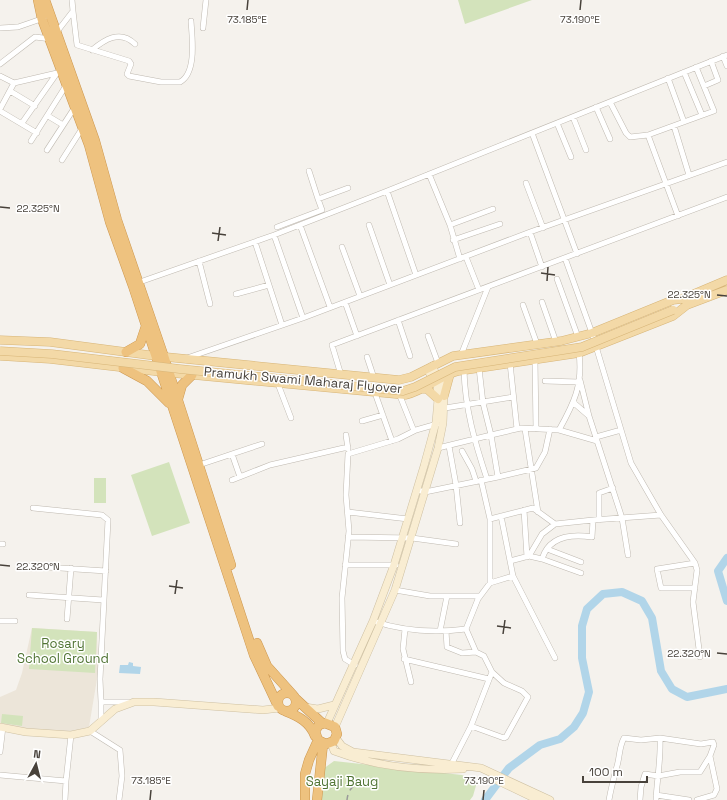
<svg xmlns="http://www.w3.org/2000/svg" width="727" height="800" font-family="'Space Grotesk',sans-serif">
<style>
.education{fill:#ece5d9}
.green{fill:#d3e3bb}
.water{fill:#b1d5e9}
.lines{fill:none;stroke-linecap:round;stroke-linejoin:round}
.river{stroke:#b1d5e9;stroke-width:8}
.street-casing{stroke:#bfb9b0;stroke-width:6}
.secondary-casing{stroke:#cec0a2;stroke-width:8}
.primary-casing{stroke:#d7b578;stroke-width:9}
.highway-casing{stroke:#cc974f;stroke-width:10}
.street{stroke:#fff;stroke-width:5}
.secondary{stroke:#f9edd2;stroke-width:7}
.primary{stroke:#f3d9a7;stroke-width:8}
.highway{stroke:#eec27f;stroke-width:9}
.rail{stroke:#9a9a9a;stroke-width:1.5;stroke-dasharray:5 5;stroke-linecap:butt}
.primary-bridge-casing{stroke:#d7b578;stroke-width:9;stroke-linecap:butt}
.primary-bridge{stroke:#f3d9a7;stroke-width:8}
.ticks{fill:none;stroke:#48423b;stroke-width:1.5}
.labels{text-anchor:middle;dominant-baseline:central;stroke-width:3;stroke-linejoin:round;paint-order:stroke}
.street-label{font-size:13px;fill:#48423b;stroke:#fff}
.park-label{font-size:13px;fill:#507434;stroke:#fff}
.ticks-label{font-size:10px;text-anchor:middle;fill:#48423b;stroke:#fff;stroke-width:3;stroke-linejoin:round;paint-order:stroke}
</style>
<rect width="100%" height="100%" fill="#f5f2ed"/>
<!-- education -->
<path class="education" d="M32,628L97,632L98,673L89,727L70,732L26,730L0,723V697L16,690L22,673Z"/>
<!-- green -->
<path class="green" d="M458,0H532L465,24Z
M169,462L190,523L152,536L131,475Z
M94,478H106V503H94Z
M32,628L97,632L95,673L29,669Z
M2,714L23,716L22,726L1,723Z
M334,761L462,775L477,782L473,796L470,800H322L323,769Z"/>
<!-- water -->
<path class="water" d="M129,662L133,663V666L141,667L140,674L119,673L120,665H128Z"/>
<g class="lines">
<!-- river -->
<path class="river" d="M727,558L718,571L727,601
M485,800L509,768L540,745L560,739L574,727L583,713L589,692L582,658V626L587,609L603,594L622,592L642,601L652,618L661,671L672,689L687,697L727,689"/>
<defs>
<path id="street" d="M73,11L77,45L129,61L131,64L127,74L129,76L161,82H180C197,73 192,37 191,21
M0,28L18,27L44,18
M203,28L206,0
M56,33L73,11L72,0
M92,50C104,40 120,29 135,44
M723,56L727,66
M0,64L35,37L51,39
M684,72L702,115
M0,76L14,83L57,73
M668,78L684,122
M704,86L718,80L711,61
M10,91L35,106
M610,102L626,133L630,137L648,135
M596,107L610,139
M0,109L14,83
M0,111L37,133
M48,116L63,125
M573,117L586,150
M22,123L57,73L63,71
M557,123L571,157
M674,126L689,175
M532,133L577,254
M31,141L67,84
M47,150L75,107
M62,160L83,127
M309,171L318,199L348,188
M429,174L450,225L460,259
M526,183L543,228
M387,191L416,275
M678,216L648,135L714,111L696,67
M300,225L330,307
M369,225L390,285
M450,225L493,209
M277,227L322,210L318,199
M530,232L542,267
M274,235L303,318
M453,240L500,224
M255,242L282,325
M342,247L360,296
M466,257L479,290
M565,258L592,333L631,463L661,515L695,563L697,570L693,602L700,657
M199,261L210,304
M557,279L578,337
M137,283L274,235L387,191L727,55
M236,294L269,285
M345,302L357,336
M542,302L556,342
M523,305L537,344
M398,320L410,356
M428,336L438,363
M461,355L488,287
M367,357L374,378
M187,358L303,318L530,232L727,162
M535,360L536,429
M510,363L517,429
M479,368L483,403L491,435L521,428L559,430L597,441
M464,370C465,409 475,443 487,479
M341,375L332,345L727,197
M580,380L589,416
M545,381L579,382
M278,384L291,418
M375,393L392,441
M400,396L414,431
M574,403L589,416L622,518L628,555
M445,408L513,397
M362,421L383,415
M525,429L538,512
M559,430C574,403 583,385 579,353
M346,435L348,449
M596,437L621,430
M449,446L456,485L460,523
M462,451L472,469L476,481
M232,454L240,477
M199,465L262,444
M498,477L536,468L545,452L550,429
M232,480L270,465L348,447
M481,480L490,519
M417,490L425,492L498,477L491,435L438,448
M33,508L102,515L108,520L100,679L101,702
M524,510L527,557
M348,512L408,519
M501,516L510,561
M593,520L661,515
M599,520V493L613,488
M348,537L412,538L456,544
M0,544H3
M547,549L581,562
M529,556L542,559
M695,563L657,569L661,588H695
M345,565H396
M30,566L106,571
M513,576L555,658
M490,583V519L533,508L555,524
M395,590L430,596H480
M29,595L103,600
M67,619L71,568
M0,621H15
M373,621C403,631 435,633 466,629L478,599L490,583L513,576L510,561L529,556L542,534L555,524L593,520L592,537C572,534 549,536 542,559L581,573
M405,629L403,649L411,682
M466,629L476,652
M440,631L447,596
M446,631L447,647L462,653L476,652L484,656L492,672L504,683L522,691L528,697L506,737L504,738L471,726
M404,659L489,679
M355,665L345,659L343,651L342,598L349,531L346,495L348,454L398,439L416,430L437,424
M101,721V702H129
M90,731L120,750L122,776L119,800
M0,752L3,727
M451,765L471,726L492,672
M0,775L66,781L71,735
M656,795L689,800
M65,800L66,781
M609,800C611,788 614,777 617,766C620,756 619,747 624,738L641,740L660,738L701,744L713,742L714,745L710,756L717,789L714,795L697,800
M640,800L641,787L645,774L658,776L680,772H700L710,756
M656,800C657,779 661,759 660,738"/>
<path id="secondary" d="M305,707L318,709L334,705
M327,723L373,621L394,565L424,466L436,422L438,399L437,386L427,369
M0,727L26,732L71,735L90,731L115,709L134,702H154L263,710L280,708
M335,727L395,590L438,448L443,423L444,396L442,385L432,366
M336,738L342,746L353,752L481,768L550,800
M331,743L334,751C374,766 420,771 463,769
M492,778L538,800"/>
<path id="primary" d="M0,340L50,342L156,356L399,380L411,377L453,356L561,341L592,333L673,300L682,299L727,280
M0,356L50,359L162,372L406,395C425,390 440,376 459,371L579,353L673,316L687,305L727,290
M421,389H427L438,399
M444,396L450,374"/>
<path id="highway" d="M38,0L42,19L89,145L110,222L133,286L254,655L278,706
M45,0L95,141L117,220L164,357L231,565
M126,352L140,344L146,326
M123,368L147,381L169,403
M178,399L182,385L192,375
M257,643L267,666L293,695
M278 702a9 9 0 1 1 18 0a9 9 0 1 1-18 0Z
M295,698L322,723
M285,711C298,716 310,722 315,736
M305,800V774L309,760L318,740L315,731L319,725L325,723L335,727L337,734L334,741L326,744L318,740
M317,800L323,744"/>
</defs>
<!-- street casing -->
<use href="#street" class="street-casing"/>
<!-- secondary casing -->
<use href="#secondary" class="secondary-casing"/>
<!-- primary casing -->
<use href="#primary" class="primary-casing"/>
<!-- highway casing -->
<use href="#highway" class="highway-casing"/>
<!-- street -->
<use href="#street" class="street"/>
<!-- secondary -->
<use href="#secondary" class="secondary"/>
<!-- primary -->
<use href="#primary" class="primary"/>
<!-- highway -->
<use href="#highway" class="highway"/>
<!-- rail -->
<path class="rail" d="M347,800C348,790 352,786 361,782"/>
<defs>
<path id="primary-bridge" d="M0,351L52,354L180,369L403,391L415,387L455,367L582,347L673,310"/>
</defs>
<!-- primary-bridge casing -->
<use href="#primary-bridge" class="primary-bridge-casing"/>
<!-- primary-bridge -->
<use href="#primary-bridge" class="primary-bridge"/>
</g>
<!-- ticks -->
<path class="ticks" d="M247,10L248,0M580,10L581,0M0,207L10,208M212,233L226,235M218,241L220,227M541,273L555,275M547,281L548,267M717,295L727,296M0,565L10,566M169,586L183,588M175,594L177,580M497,626L511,628M503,634L505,620M717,653L727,654M150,800L151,790M483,800L484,790"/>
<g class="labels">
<!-- street labels -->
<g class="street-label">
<text transform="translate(303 380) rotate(5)">Pramukh Swami Maharaj Flyover</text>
</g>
<!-- park labels -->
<g class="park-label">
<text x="63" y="643">Rosary<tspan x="63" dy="15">School Ground</tspan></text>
<text x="342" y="781">Sayaji Baug</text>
</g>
</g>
<g class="ticks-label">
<text x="247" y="23">73.185°E</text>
<text x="580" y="23">73.190°E</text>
<text x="38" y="212">22.325°N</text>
<text x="689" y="298">22.325°N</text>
<text x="38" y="570">22.320°N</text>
<text x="689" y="657">22.320°N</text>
<text x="151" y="784">73.185°E</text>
<text x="484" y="784">73.190°E</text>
</g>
<!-- north arrow -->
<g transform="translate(36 764) rotate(7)" stroke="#ffffff" stroke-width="3" paint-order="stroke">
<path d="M0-3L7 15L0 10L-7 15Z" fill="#48423b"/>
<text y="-6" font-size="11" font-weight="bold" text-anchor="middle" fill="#48423b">N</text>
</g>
<!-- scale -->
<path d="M583 776v6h64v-6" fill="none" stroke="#48423b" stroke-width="2"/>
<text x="589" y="776" font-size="12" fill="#48423b" stroke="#ffffff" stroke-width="3" paint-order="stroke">100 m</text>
</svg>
